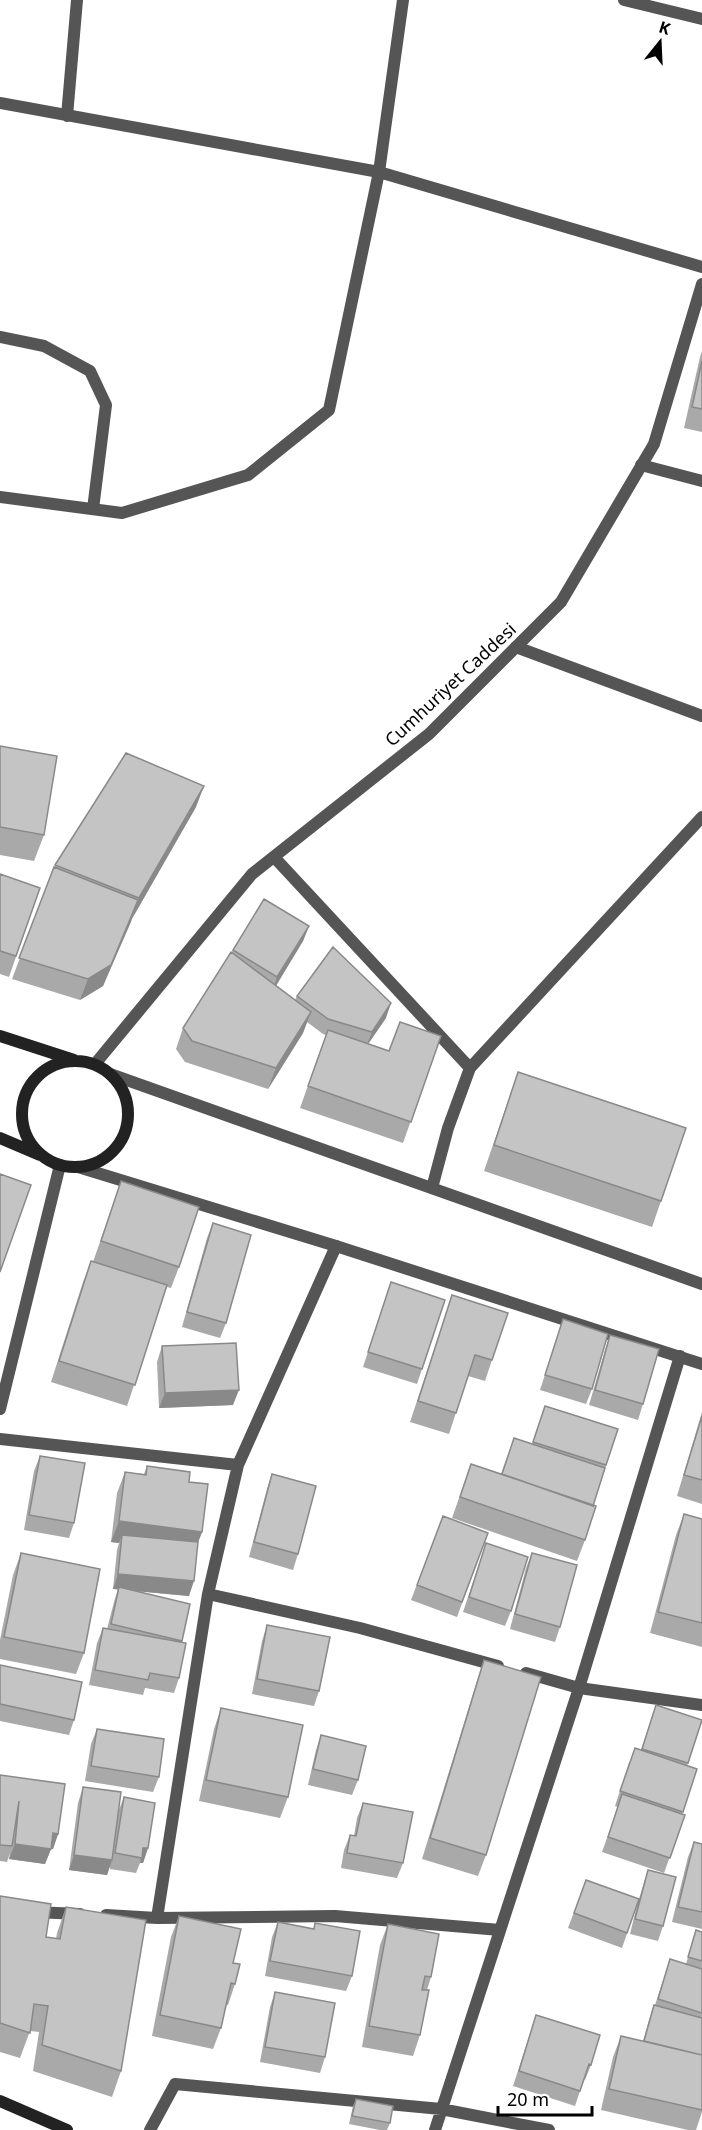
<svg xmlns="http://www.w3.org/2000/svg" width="702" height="2130" font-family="'Noto Sans',sans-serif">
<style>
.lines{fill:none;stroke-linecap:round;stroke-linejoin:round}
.minor{stroke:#555;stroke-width:12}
.tertiary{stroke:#555;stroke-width:12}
.secondary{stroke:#222;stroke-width:12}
.wall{fill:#a9a9a9}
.shaded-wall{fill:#898989}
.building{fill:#c4c4c4;stroke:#898989;stroke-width:1.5}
.labels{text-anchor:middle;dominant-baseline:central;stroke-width:6;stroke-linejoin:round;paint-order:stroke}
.street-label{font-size:18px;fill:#000;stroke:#fff}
</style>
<rect width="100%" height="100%" fill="#fff"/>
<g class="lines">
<!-- minor -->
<path class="minor" d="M624,0L702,19
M0,103L379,172L702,267
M67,116L77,0
M0,337L44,346L90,371L106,405L93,509
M641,465L702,481
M0,497L122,513L248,475L329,410L379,172L403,0
M516,647L702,716
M274,857L470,1068
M432,1188L448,1128L470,1068L702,817
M0,1409L60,1165
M0,1439L238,1465
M208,1594L360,1628L498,1666
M526,1673L579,1688L702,1705
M34,1912L80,1914
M106,1915L157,1918L335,1916L500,1930
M157,1918L208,1594L238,1465L336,1246
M150,2130L175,2084L441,2109L549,2130
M435,2130L579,1688L680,1356"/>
<!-- tertiary -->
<path class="tertiary" d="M95,1064L252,874L429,734L561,602L654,444L702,284
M110,1074L702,1284
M78,1167L336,1246L702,1364"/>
<!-- secondary -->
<path class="secondary" d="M0,1036L74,1060
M22 1114a53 53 0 1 1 106 0a53 53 0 1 1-106 0Z
M0,1138L40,1155
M0,2101L67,2130"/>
</g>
<!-- wall -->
<path class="wall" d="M702,351V432L684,428L700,357Z
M0,746L44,835L34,861L0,855Z
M196,807L131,919L103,986L80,1000L12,979L55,865Z
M0,874L40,888L9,977L0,974Z
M309,926L303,941L276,986L295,1000L297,996L386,1018L368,1044L389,1051L441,1036L403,1143L300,1108L326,1035L323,1034L307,1022L303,1033L268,1089L185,1062L176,1049L183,1028L233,950Z
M518,1072L661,1201L652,1227L484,1171Z
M121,1181L179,1267L171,1288L167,1287L127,1406L51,1382L83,1282L91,1261L93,1262Z
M213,1223L226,1323L220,1338L182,1327L207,1238Z
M391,1282L422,1369L417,1384L363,1367Z
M452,1295L492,1360L485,1381L468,1376L449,1434L410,1422Z
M563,1319L592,1389L586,1404L540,1390Z
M610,1335L643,1404L638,1420L589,1405L605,1350Z
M162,1346L233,1405L159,1408L157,1362Z
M545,1406L618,1429L593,1506L585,1540L577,1561L452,1518L471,1464L501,1474L514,1438L532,1444Z
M702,1412V1504L677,1496Z
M40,1456L74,1523L69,1538L24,1530L34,1471Z
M147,1466L189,1482L202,1532L198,1542L189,1596L136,1591L190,1604L181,1642L179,1678L174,1693L145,1688L143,1695L89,1685L97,1643L103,1628L107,1629L114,1602L118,1589H113L117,1550L119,1543L111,1542L117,1493L125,1472L144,1474Z
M272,1474L298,1554L293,1570L249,1557L267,1489Z
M684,1514L702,1519V1647L650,1633L676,1535Z
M443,1516L488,1533L457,1617L411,1600Z
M486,1543L511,1611L505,1626L463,1612Z
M21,1553L84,1653L76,1674L0,1659V1640L13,1575Z
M532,1553L560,1627L555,1642L510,1629L526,1568Z
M267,1625L319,1691L314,1706L252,1694L262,1641Z
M484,1660L486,1855L478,1876L422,1859L477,1681Z
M0,1666L74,1720L69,1735L0,1721Z
M656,1705L702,1720L687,1766L697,1769L682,1814L685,1815L664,1873L602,1852L618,1807L615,1806L629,1763L641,1750Z
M221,1708L288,1797L280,1818L199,1801L214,1729Z
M97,1729L159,1777L153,1792L85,1781L91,1744Z
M321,1735L358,1780L352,1795L308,1785L316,1750Z
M0,1775L58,1834L53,1849H51L45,1864L9,1859L10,1853L7,1862L0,1861Z
M83,1787L118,1812L124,1797L148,1848L143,1863H140L136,1873L110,1869V1866L107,1875L69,1870L78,1803Z
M363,1803L403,1863L397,1878L341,1868L344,1850L350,1835L354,1836L357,1818Z
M694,1842L702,1844V1929L672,1922L688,1857Z
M648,1870L663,1926L658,1941L630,1934L637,1905L622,1948L568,1928L586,1880L639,1899Z
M0,1896L46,1937L56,1939L57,1933L66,1907L121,2071L112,2097L33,2071L39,2032L30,2031L20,2058L0,2052Z
M179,1916L233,1963L235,1984L228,2005H226L221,2028L213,2049L152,2036L171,1937Z
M278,1922L313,1929L315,1923L352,1976L346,1991L265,1976L272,1937Z
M388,1924L431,1977L427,1990L420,2035L413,2056L362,2047L380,1945Z
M696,1930L702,1932V2112L696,2130H688L601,2110L613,2057L621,2036L643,2041L649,2020L654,2005H655L670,1959L686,1964Z
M275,1992L325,2057L320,2073L260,2062L270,2007Z
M536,2015L591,2065L585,2080L584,2079L575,2106L513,2086Z
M356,2099L390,2123L387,2130H380L349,2124L353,2106Z"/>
<!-- shaded-wall -->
<path class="shaded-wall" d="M204,786L196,807L132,919L139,898Z
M138,900L131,922L103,986L80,1000L88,979Z
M309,926L303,941L272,992L277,977Z
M391,1003L386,1018L366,1047L372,1032Z
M311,1012L303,1033L268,1089L276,1068Z
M239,1390L233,1405L159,1408L165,1393Z
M119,1521L202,1532L194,1553L122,1535L119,1543L111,1542Z
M118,1574L194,1581L189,1596L113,1589Z
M53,1833L58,1834L53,1849L48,1848Z
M15,1844L51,1849L45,1864L9,1859Z
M143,1848H148L143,1863H140Z
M74,1855L112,1860L107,1875L69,1870Z"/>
<!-- building -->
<path class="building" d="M702,361V409L692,407Z
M0,746L57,756L44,835L0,827Z
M126,753L204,786L139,898L55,865Z
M54,867L138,900L111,965L88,979L19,958Z
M0,874L40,888L16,956L0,951Z
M264,899L309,926L277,977L233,950Z
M333,947L391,1003L372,1032L328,1019L297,996Z
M231,952L311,1012L276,1068L192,1041L183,1028Z
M400,1022L441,1036L411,1122L308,1086L328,1030L389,1051Z
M518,1072L686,1128L661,1201L494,1145Z
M0,1174L31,1185L0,1272Z
M121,1181L199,1207L179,1267L101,1241Z
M213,1223L251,1235L226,1323L187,1312Z
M91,1261L167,1285L135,1385L59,1361Z
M391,1282L445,1300L422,1369L368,1352Z
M452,1295L508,1313L492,1360L475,1355L456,1413L418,1401Z
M563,1319L608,1334L592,1389L545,1375Z
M610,1335L659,1349L643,1404L595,1390Z
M236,1343L239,1390L165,1393L162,1346Z
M545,1406L618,1429L606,1465L533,1442Z
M702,1416V1480L684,1475Z
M514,1438L605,1468L593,1506L502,1474Z
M40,1456L85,1463L74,1523L29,1515Z
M471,1464L596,1506L585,1540L460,1497Z
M147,1466L190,1472L189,1482L208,1484L202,1532L119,1521L125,1472L146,1475Z
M272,1474L316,1486L298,1554L254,1542Z
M684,1514L702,1519V1623L658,1612Z
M443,1516L488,1533L462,1602L417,1585Z
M122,1535L198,1542L194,1581L118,1574Z
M486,1543L528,1557L511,1611L469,1597Z
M21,1553L100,1569L84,1653L4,1637Z
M532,1553L577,1565L560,1627L515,1614Z
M119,1587L190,1604L182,1641L111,1624Z
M267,1625L330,1637L319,1691L257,1679Z
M103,1628L186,1643L179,1678L150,1673L148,1680L95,1670Z
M484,1660L541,1677L486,1855L430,1838Z
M0,1665L82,1682L74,1720L0,1704Z
M656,1705L702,1720L688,1763L642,1749Z
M221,1708L303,1725L288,1797L206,1780Z
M97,1729L164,1739L159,1777L91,1766Z
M321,1735L366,1746L358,1780L313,1769Z
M635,1748L697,1769L683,1812L620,1791Z
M0,1775L65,1784L58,1834L53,1833L51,1849L15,1844L19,1801L12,1846L0,1845Z
M83,1787L121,1792L112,1860L74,1855Z
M622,1794L685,1815L670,1858L608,1837Z
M124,1797L155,1803L148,1848H143L142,1858L115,1853Z
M363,1803L413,1812L403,1863L347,1853L350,1835L356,1836Z
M694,1842L702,1844V1912L678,1907Z
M648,1870L676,1877L663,1926L635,1919Z
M586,1880L639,1899L627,1933L574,1913Z
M0,1896L51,1904L46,1937L60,1939L66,1907L146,1920L121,2071L42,2045L48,2006L34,2004L30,2033L0,2023Z
M179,1916L241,1929L233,1963L240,1964L235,1984L231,1983L221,2028L160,2015Z
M278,1922L314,1929L315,1923L360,1931L352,1976L270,1961Z
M388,1924L439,1934L431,1977L425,1976L422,1990H429L420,2035L369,2026Z
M696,1930L702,1932V1961L688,1957Z
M670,1959L702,1969V2013L658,1999Z
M275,1992L335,2003L325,2057L265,2047Z
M654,2005L702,2018V2055L644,2041Z
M536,2015L600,2035L591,2065L589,2064L580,2091L519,2071Z
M621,2036L702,2055V2110L609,2089Z
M356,2099L393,2106L390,2123L352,2116Z"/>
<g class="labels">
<!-- street labels -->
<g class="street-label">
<text transform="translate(450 684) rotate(-43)">Cumhuriyet Caddesi</text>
</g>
</g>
<!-- north arrow -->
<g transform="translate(660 42) rotate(18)" stroke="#ffffff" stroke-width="4.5" paint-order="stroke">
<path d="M0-4.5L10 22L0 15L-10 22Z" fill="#000000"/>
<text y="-9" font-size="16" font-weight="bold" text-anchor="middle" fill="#000000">K</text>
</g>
<!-- scale -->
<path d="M498 2106v9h94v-9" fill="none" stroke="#000000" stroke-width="3"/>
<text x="507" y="2106" font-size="18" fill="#000000" stroke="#ffffff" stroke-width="4.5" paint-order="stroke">20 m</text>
</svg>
